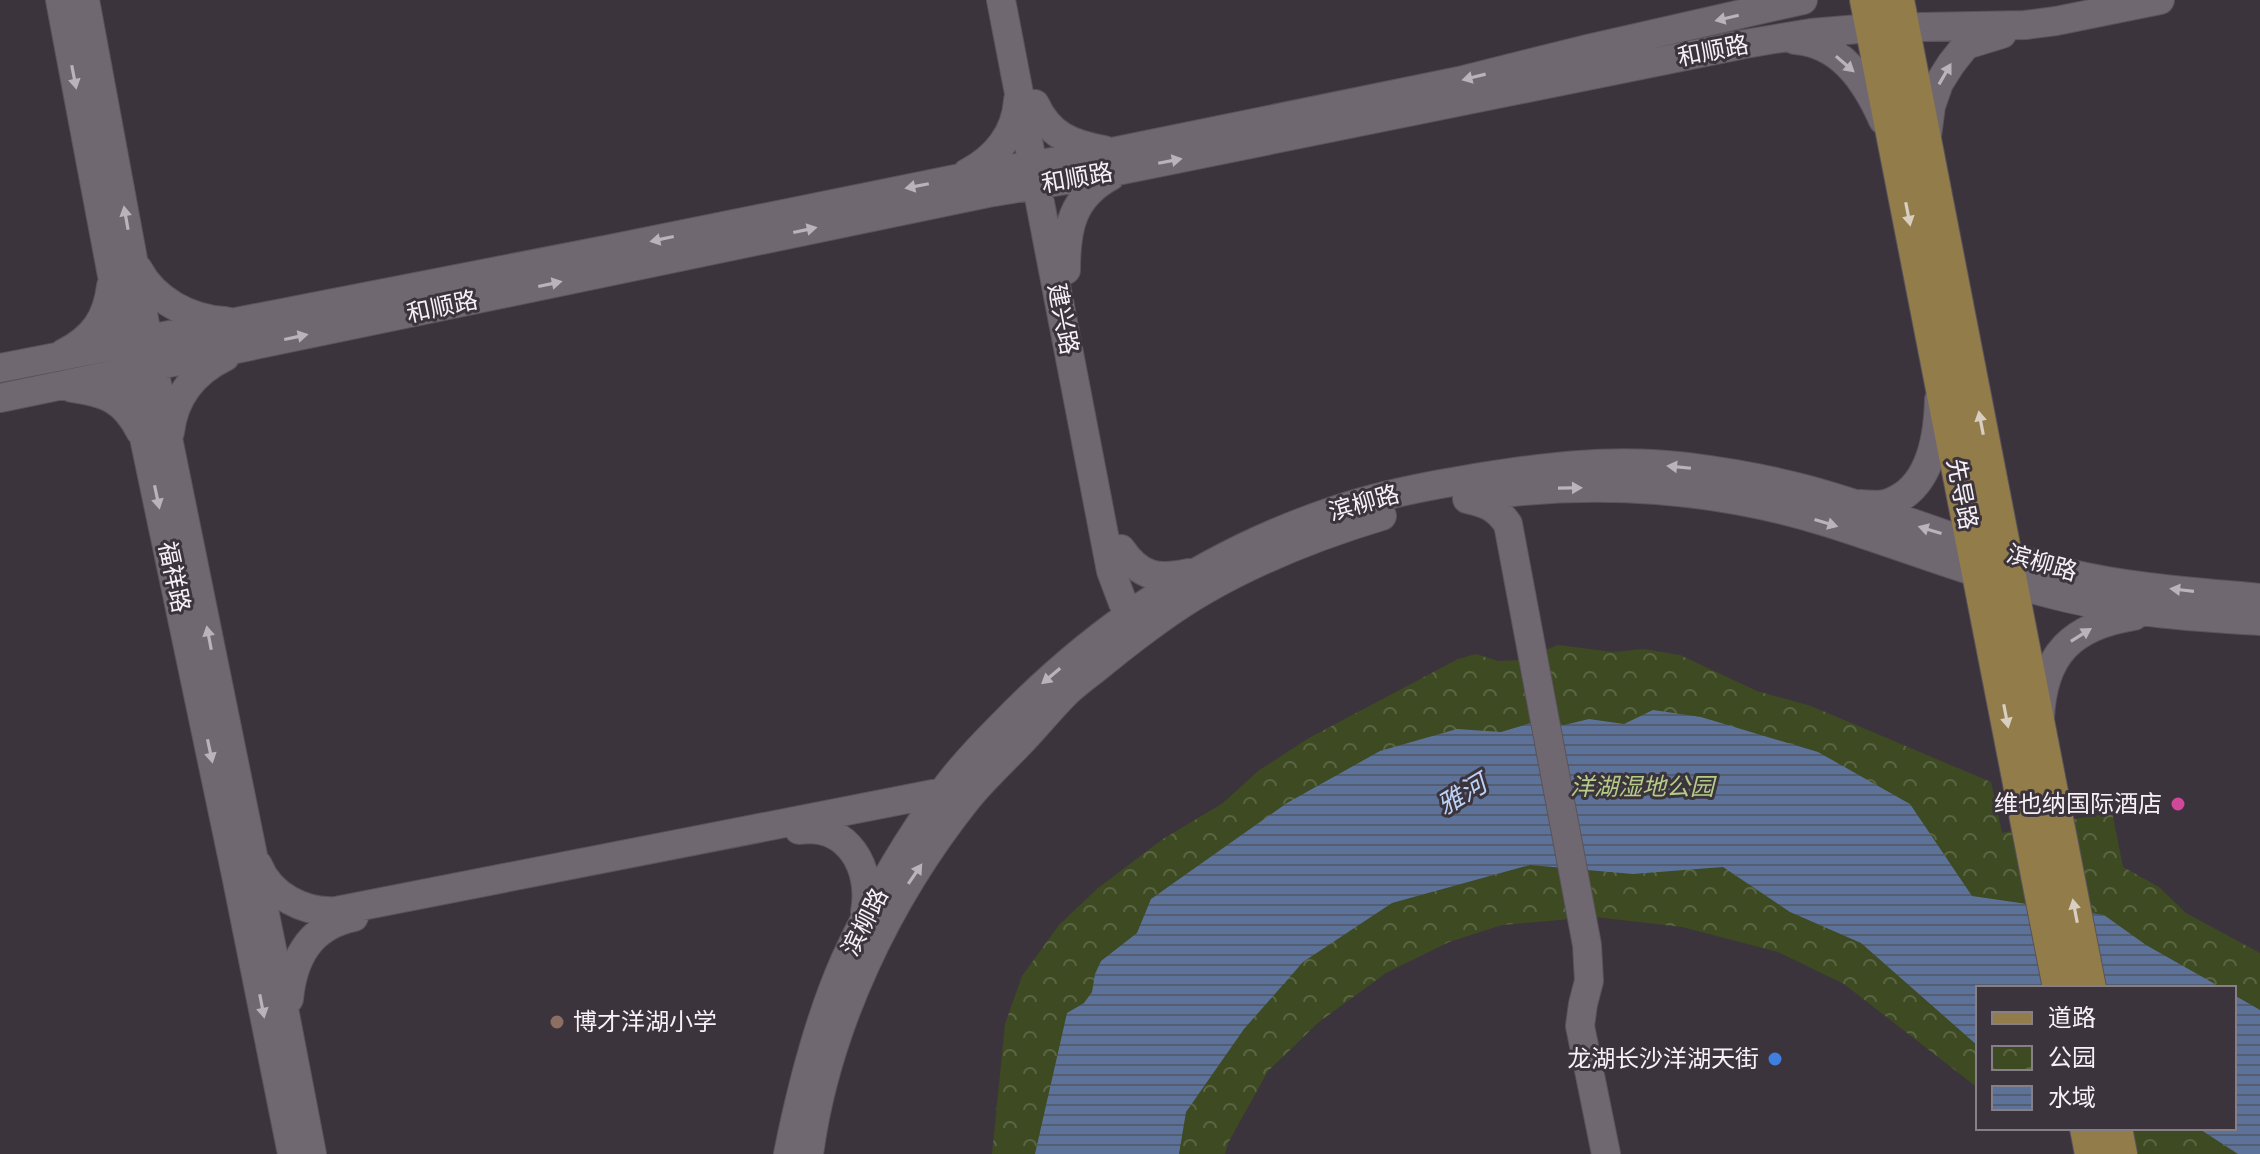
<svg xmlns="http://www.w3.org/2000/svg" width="2260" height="1154" font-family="Bitter,'Noto Sans SC',serif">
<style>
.park{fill:url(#park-crowns)}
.water{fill:url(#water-rules)}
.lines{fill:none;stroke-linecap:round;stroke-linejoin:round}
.secondary-casing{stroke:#5a535a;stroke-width:30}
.primary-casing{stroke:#5a535a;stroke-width:34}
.secondary{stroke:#706870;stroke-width:28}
.primary{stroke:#917c4a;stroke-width:32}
.oneway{fill:#bab3ba}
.oneway2{fill:#d8cec2}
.hotel-dot{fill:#d1479c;stroke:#3c343c;stroke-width:3}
.education-dot{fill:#8d6e63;stroke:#3c343c;stroke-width:3}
.shop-dot{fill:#3f7fe0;stroke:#3c343c;stroke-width:3}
.labels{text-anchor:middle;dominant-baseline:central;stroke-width:6;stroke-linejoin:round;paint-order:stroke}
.street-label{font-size:24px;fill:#f6f1f6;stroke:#3c343c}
.park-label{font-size:24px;font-style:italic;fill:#b4cc87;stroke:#3c343c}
.poi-label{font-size:24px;fill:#f6f1f6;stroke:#3c343c;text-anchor:end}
.water-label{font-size:26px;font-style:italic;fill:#bdd2f8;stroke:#3c343c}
</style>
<defs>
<pattern id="park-crowns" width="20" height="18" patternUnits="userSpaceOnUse" patternTransform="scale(2)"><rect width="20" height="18" fill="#3d4a22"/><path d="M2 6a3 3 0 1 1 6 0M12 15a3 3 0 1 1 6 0" fill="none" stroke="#5a6543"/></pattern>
<pattern id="water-rules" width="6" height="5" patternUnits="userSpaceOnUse" patternTransform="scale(2)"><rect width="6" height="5" fill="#5d7299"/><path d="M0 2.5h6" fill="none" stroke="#545d72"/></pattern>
</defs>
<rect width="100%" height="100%" fill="#3c343c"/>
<!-- park -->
<path class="park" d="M1558,645L1613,652L1644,649L1680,655L1757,691L1811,706L1991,782L2002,833L2112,812L2123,867L2159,887L2186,913L2260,953V1154H2138L2069,1128H2234V988H1978V1088L1844,984L1778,952L1682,927L1595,917L1502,925L1449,942L1386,973L1319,1022L1268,1071L1228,1143L1225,1154H992L1005,1024L1022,976L1059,925L1098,888L1163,839L1223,803L1258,771L1309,738L1458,659L1476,654L1498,661L1521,660Z"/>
<!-- water -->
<path class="water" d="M1653,710L1701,717L1818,752L1910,804L1972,896L2104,915L2146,945L2222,988H1978V1046L1861,943L1790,912L1723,867L1633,874L1530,865L1392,903L1303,962L1244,1029L1186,1112L1179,1154H1035L1067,1013L1084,1003L1092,992L1095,974L1101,961L1137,933L1151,899L1287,803L1380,751L1457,729L1501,732L1531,723L1564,725L1589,719L1624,724Z
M2234,995L2260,1010V1154H2238L2198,1128H2234Z"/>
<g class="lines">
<defs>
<path id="secondary" d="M60,0L130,371L236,875L292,1154
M85,0L148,340L280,988L312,1154
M1001,0L1111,571L1123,603L1142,629
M1795,40C1841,43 1866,82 1883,120
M1035,104C1049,135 1071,144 1104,150
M1927,136L1931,106L1939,83L1951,64L1966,45L2002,34
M967,173C996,158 1016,133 1018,100
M138,269C154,300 190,319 225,321
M1066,270C1066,228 1072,197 1111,176
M64,353C94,338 107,318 111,286
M0,368L610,249L985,173L1112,152L1459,81L1587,49L1803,0
M72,388C106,393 124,399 140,431
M0,398L988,193L1102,174L1745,44L1811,33L1871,28L2025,25L2056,21L2160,0
M170,432C174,398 194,372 225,357
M1481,496C1596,479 1718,488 1829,523C1908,548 1986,579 2067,598C2130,613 2196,617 2260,621
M1467,499C1486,503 1496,507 1508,524L1587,945L1589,981L1583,1004L1580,1026L1606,1154
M1860,504C1870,505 1882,506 1891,502C1930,487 1938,437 1939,400
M1121,549C1140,577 1158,580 1189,573
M2040,718C2043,654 2072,626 2134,616
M799,830C848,823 873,868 865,912
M258,865C270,896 305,913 336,911L943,792
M289,999C293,958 310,926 354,917
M788,1154C801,1089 818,1021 845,960C873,899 907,839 948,785C964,764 984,743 1003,724C1097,627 1205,554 1333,511C1373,497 1416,488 1458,481C1534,468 1610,457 1687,467C1726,472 1767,479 1805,489C1894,513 1979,550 2068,573C2130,588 2197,592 2260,598
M809,1154C826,1027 888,898 968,798C984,778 1004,760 1022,741C1037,725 1051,708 1067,692C1079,681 1092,672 1105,661C1136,636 1168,611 1203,591C1260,558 1319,535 1382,516"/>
<path id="primary" d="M1866,0L2059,988
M1898,0L2090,988
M2086,1128L2091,1154
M2116,1128L2121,1154"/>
</defs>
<!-- secondary casing -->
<use href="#secondary" class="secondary-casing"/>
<!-- primary casing -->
<use href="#primary" class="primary-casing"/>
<!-- secondary -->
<use href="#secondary" class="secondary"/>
<!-- primary -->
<use href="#primary" class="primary"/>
</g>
<!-- one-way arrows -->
<defs><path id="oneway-solid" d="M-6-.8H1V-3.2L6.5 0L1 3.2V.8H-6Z" transform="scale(2)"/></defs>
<g class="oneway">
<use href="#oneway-solid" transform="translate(1727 18) rotate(167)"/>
<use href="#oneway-solid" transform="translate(1845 64) rotate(41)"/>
<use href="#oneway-solid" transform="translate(1945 74) rotate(-60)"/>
<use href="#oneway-solid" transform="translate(74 77) rotate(79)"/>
<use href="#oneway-solid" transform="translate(1474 77) rotate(166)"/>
<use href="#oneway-solid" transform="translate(1170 161) rotate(-11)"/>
<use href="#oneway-solid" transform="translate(917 186) rotate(169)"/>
<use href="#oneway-solid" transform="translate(126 218) rotate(-100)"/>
<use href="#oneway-solid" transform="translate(805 230) rotate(-12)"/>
<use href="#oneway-solid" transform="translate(662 239) rotate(168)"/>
<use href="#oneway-solid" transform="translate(550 284) rotate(-12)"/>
<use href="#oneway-solid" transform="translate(296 337) rotate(-12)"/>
<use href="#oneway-solid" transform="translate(1679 467) rotate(-174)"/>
<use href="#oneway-solid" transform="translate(1570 488) rotate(-1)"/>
<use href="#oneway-solid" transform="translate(157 497) rotate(78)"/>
<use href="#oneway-solid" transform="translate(1826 523) rotate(17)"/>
<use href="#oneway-solid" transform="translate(1930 530) rotate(-163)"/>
<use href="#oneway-solid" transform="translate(2182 590) rotate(-173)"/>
<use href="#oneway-solid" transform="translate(2081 635) rotate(-32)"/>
<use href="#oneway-solid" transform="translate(209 638) rotate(-101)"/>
<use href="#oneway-solid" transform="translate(1051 676) rotate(140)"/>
<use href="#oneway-solid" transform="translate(210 751) rotate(78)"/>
<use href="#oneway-solid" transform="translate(915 874) rotate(-56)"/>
<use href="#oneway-solid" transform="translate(262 1006) rotate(79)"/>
</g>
<g class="oneway2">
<use href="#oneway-solid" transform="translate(1908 214) rotate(79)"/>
<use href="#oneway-solid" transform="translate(1981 423) rotate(-101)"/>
<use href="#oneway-solid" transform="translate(2006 716) rotate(79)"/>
<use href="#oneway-solid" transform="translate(2075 911) rotate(-101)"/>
</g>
<!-- markers -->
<circle class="hotel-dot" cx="2178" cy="804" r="8"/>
<circle class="education-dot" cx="557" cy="1022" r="8"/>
<circle class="shop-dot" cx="1775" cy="1059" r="8"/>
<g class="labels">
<!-- street labels -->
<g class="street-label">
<text transform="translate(1713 51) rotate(-11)">和顺路</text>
<text transform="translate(1077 178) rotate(-10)">和顺路</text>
<text transform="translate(442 307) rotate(-12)">和顺路</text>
<text transform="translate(1063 319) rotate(79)">建兴路</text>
<text transform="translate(1962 494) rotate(79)">先导路</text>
<text transform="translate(1364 503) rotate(-16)">滨柳路</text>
<text transform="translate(2042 563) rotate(16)">滨柳路</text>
<text transform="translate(174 577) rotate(78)">福祥路</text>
<text transform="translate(865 922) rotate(-63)">滨柳路</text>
</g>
<!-- park labels -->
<g class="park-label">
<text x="1642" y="787">洋湖湿地公园</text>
</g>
<!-- poi labels -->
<g class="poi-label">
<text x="2162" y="804">维也纳国际酒店</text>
<text x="573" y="1022" text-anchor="start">博才洋湖小学</text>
<text x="1759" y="1059">龙湖长沙洋湖天街</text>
</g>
<!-- water labels -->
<g class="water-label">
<text transform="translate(1462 795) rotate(-31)">雅河</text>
</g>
</g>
<!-- legend -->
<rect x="1976" y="986" width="260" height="144" fill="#3c343c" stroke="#868086" stroke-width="2"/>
<rect x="1992" y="1012" width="40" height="12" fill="#917c4a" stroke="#868086" stroke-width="2"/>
<text x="2048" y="1026" font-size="24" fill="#f6f1f6">道路</text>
<rect x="1992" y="1046" width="40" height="24" fill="url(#park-crowns)" stroke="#868086" stroke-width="2"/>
<text x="2048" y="1066" font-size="24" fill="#f6f1f6">公园</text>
<rect x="1992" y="1086" width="40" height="24" fill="url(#water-rules)" stroke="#868086" stroke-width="2"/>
<text x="2048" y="1106" font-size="24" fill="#f6f1f6">水域</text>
</svg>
